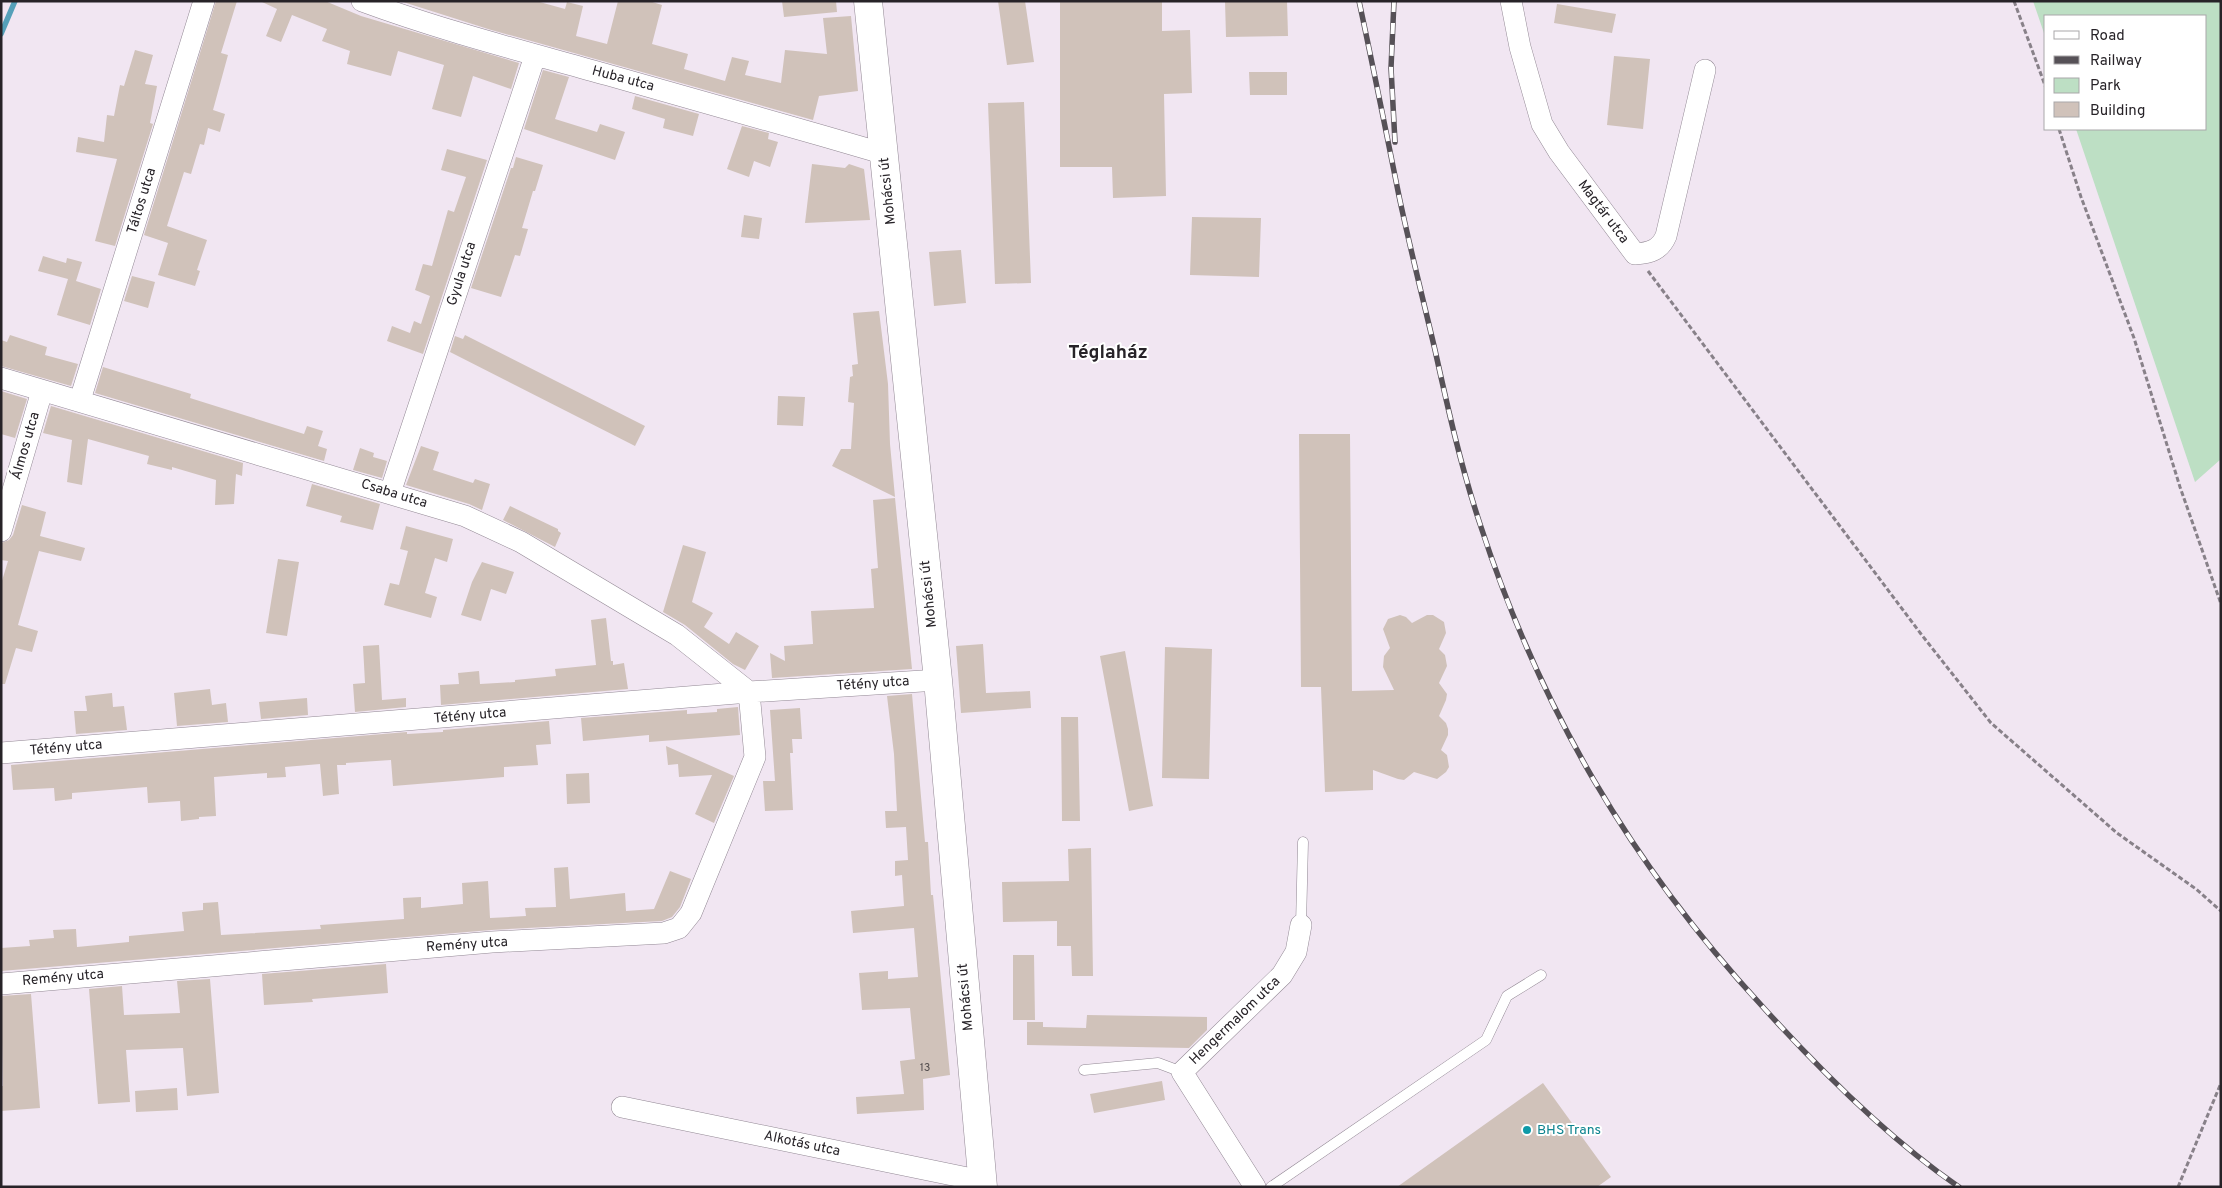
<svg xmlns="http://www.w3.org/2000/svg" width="2222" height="1188" font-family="Overpass,sans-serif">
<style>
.green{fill:#bddfc4}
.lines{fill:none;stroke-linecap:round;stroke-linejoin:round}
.stream{stroke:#55a0b9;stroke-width:5.5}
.building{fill:#d0c2ba}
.service-casing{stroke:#928894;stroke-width:11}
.minor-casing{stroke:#928894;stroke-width:22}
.secondary-casing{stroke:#928894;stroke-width:29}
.path{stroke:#888189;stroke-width:3;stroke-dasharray:5 2.5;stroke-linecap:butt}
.service{stroke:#fff;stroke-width:10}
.minor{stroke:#fff;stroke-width:21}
.secondary{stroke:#fff;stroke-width:28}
.rail-casing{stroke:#565157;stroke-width:5.5}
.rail{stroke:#fff;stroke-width:4;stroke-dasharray:11;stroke-linecap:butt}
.culture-dot{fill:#0f9aa8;stroke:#fff;stroke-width:2}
.labels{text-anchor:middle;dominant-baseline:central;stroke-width:4;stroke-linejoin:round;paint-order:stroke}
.number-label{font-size:11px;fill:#514b4c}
.street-label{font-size:14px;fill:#272328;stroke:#fff}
.culture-label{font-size:14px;fill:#0d838f;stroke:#fff;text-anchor:start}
.district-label{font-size:19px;font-weight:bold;fill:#272328;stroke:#fff}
</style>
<rect width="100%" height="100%" fill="#f1e6f2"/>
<!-- green -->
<path class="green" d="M2033,1H2221V459L2195,482L2076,129H2206V16H2046V39Z"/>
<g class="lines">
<!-- stream -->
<path class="stream" d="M1,34L15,1"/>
</g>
<!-- building -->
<path class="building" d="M216,1H237L221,53L228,55L213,110L225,114L220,132L208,128L204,145L200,144L191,174L184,172L167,226L207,240L197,270L200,271L195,286L158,275L168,243L144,235Z
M260,1H325L361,16L519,63L511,89L473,76L461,117L432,109L444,65L398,51L391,76L347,64L350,51L322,41L327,29L292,15L281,42L266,36L277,9Z
M400,1H536L565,9L567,2L583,6L576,36L607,44L618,1H649L662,5L652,44L688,54L684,69L725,81L732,57L749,61L745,75L781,83L785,50L827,54L823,18L851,16L858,91L819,96L813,120L488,29Z
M782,1H836L837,12L784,17Z
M998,1H1025L1034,62L1007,65Z
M1060,1H1162V31L1190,30L1192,93L1164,94L1166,196L1113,198L1112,167H1060Z
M1225,1H1287L1288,36L1226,37Z
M1557,4L1616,14L1612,33L1554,23Z
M135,50L153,55L145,84L157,86L150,123L153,124L115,246L95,241L117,159L76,152L78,137L104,142L107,115L114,116L120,85L124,86Z
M1614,56L1650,59L1643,129L1607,125Z
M543,70L569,77L555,119L597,132L600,124L625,132L615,160L524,129Z
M1249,72H1287V95H1250Z
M635,96L699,114L693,136L663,128L665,119L632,109Z
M1024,102L1031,283L995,284L988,103Z
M742,126L769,133L768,139L778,142L770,167L754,161L749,177L727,169Z
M447,149L487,160L423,354L387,341L392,326L410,333L414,321L421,324L430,296L415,290L423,264L432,266L448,210L454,212L466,177L441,170Z
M516,157L543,165L535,191H533L522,228L528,229L520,256L515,255L501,297L471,288L511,168H513Z
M812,164L845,168L849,164L864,169L870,220L805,223Z
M744,215L762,218L759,239L741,237Z
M1192,217L1261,218L1259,277L1190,275Z
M961,250L966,303L934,306L929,252Z
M43,256L66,263L67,258L82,262L76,281L101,289L90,325L57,315L68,279L38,271Z
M132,276L155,282L148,308L124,301Z
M879,311L888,384L890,444L895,497L832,466L841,449H851L854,403L848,402L850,377L853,376L852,365L858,364L853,313Z
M10,335L47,347L45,355L78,364L71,386L1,366V340L7,342Z
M465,335L645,426L635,446L450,352L455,336L463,339Z
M103,367L191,394L190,398L304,434L307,426L323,431L318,446L327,449L324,461L95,393Z
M1,391L27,399L15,438L1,434Z
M778,396L805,397L803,426L777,425Z
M51,406L243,463L242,476L236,474L234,504L215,505L216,480L172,467V470L147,464L149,456L88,439L82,485L67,482L72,440L43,433Z
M1299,434H1350L1352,691L1394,690L1383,667L1384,656L1390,648L1383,629L1388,619L1400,615L1406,617L1412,623L1427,615H1433L1444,622L1446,633L1439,649L1445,655L1447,666L1439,683L1447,694L1446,700L1439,716L1446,723L1448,729V735L1441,750L1447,755L1449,767L1446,772L1437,779L1414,772L1404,780L1398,779L1373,770V790L1325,792L1321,687H1301Z
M421,446L439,452L433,470L473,483L475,479L490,484L482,510L469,504L406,485Z
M360,448L374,453L373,457L387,461L382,478L353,470Z
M312,484L380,504L373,530L340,522L342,516L306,506Z
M895,498L912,669L772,678L770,653L785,661L784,646L813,644L811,611L874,608L871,569L878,568L873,500Z
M22,505L46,512L40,536L85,548L81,561L39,551L18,625L38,631L32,652L16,648L5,684H1V584L8,561L1,560V543L9,540L13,535Z
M510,506L558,529V531L561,533L555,547L503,520Z
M406,526L453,539L447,562L435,558L425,593L437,597L431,618L384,605L390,583L399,585L408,551L400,549Z
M683,545L706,552L692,602L713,613L704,627L729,644L736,632L759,646L745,670L733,664L685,625L663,612Z
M278,559L299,562L287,636L266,633Z
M482,562L514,572L506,594L491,589L481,621L461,615L472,582Z
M606,618L611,661H613V665L624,663L628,689L441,705L440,685L459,684L458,673L479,671L480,684L515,682V680L556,676L555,669L596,665L591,620Z
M983,644L986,693L1030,691L1031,708L961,713L956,646Z
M379,645L382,700L406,698V707L355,712L353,684L365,683L363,646Z
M1165,647L1212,649L1209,779L1162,778Z
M1125,651L1153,806L1129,811L1100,656Z
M210,689L212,705L226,703L228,722L177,726L174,693Z
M112,693L113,707L124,706L127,730L76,734L74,711H87L85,696Z
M912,694L925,842H928L931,895H933L950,1075L923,1079L924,1110L857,1114L856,1097L904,1094L900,1061L915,1059L910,1008L862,1010L859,973L888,971V979L918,977L914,928L853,933L851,911L904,906L902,875L895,876V861L908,860L906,827L886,828L885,811H897L894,754L887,696Z
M307,698L308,715L261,719L259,702Z
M738,707L740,735L649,742V735L583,741L581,718L687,710V714L717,712V709Z
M800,708L802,739H792L793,753H790L793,810L765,811L763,781H775L770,710Z
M1061,717H1078L1080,821H1062Z
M549,721L551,744L536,745L538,765L504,767V777L393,786L391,760L346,763V765H337L339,794L323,796L320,764L285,767L286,777L267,778V773L214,777L216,816L199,817V819L181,821L180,801L148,803L147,787L72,793V799L55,801L54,788L13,790L11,765L407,732V734L443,732V730Z
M666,746L734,776L714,823L695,814L712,775L679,777L678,764L668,765Z
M589,773L590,803L567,804L566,774Z
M1091,848L1093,976H1072L1071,946H1057V921L1003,922L1002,882L1069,881L1068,849Z
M568,867L570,899L625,893L626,911L654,909L670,871L691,879L680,907L672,917L662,921L491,930L1,971V948L30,946L29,940L54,938L53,930L76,929L77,947L129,942V936L184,931L182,912L203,910V903L218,902L221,935L321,929L320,925L404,919L403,898L421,897V908L463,904L462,883L488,881L490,918L526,916L525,908L556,907L554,868Z
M1013,955H1034L1035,1020H1013Z
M386,964L388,993L312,999L313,1002L264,1005L262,974Z
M210,979L219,1093L187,1096L183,1048L126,1050L130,1102L98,1104L89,989L122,986L124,1015L180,1013L177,981Z
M31,994L40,1108L1,1111V1086H3L1,996Z
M1087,1015L1207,1017V1030L1189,1048L1027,1045V1022H1043V1027L1086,1028Z
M1162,1081L1165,1100L1094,1113L1090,1094Z
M1543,1083L1611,1177L1597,1187H1397Z
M177,1088L178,1110L136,1112L135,1091Z"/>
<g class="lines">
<defs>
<path id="service" d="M1301,925L1303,842
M1084,1070L1158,1063L1182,1072
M1271,1187L1486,1040L1507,996L1541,975"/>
<path id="minor" d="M362,1C443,31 526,52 608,75C701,101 793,127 885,154
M1511,1L1520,47L1542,124L1559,152L1635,254C1650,253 1660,250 1666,236L1705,70
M1,378L465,516L521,542L677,635L749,692L755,757L691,913L679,928L664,933L492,942L1,984
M80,400L204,1
M390,493L535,56
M1,531L42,391
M1,753L749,692L938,680
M622,1107L982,1181
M1255,1187L1182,1072L1282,975L1296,952L1301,925"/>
<path id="secondary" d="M868,1L938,680L983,1187"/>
</defs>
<!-- service casing -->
<use href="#service" class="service-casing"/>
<!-- minor casing -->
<use href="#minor" class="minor-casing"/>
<!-- secondary casing -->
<use href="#secondary" class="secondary-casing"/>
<!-- path -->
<path class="path" d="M2014,1L2046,88
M2059,129L2081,197L2134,338L2180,487L2221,604
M1648,271L1921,634L1991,723L2117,833L2196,889L2221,911
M2178,1187L2221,1083"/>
<!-- service -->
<use href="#service" class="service"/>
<!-- minor -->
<use href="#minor" class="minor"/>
<!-- secondary -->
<use href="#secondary" class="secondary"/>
<defs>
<path id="rail" d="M1359,1C1373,66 1386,131 1399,196C1410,248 1423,299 1435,350C1448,409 1461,467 1480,524C1540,708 1630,863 1762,1006C1819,1069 1889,1139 1959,1187
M1394,1L1391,68L1395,142"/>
</defs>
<!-- rail casing -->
<use href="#rail" class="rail-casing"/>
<!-- rail -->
<use href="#rail" class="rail"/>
</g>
<!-- markers -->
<circle class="culture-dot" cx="1527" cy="1130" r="5"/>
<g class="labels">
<!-- number labels -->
<g class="number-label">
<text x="925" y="1068">13</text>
</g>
<!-- street labels -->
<g class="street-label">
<text transform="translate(623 79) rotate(15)">Huba utca</text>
<text transform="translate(888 191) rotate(-96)">Mohácsi út</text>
<text transform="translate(142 201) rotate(-73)">Táltos utca</text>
<text transform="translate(1603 212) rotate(53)">Magtár utca</text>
<text transform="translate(462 274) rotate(-72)">Gyula utca</text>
<text transform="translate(26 446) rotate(-74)">Álmos utca</text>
<text transform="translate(394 494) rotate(17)">Csaba utca</text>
<text transform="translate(929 594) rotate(-96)">Mohácsi út</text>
<text transform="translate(873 684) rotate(-4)">Tétény utca</text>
<text transform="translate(470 716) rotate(-5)">Tétény utca</text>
<text transform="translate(66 748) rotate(-5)">Tétény utca</text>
<text transform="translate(467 945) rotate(-4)">Remény utca</text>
<text transform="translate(63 978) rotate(-5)">Remény utca</text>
<text transform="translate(966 997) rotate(-95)">Mohácsi út</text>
<text transform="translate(1235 1021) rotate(-44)">Hengermalom utca</text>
<text transform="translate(802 1144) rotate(12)">Alkotás utca</text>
</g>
<!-- culture labels -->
<g class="culture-label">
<text x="1537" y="1130">BHS Trans</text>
</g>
<!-- district labels -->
<g class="district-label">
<text x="1108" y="353">Téglaház</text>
</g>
</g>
<!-- border -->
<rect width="2222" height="1188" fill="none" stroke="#272328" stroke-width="5"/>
<!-- legend -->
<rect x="2044" y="15" width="162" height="115" fill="#ffffff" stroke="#a9a7a9"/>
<rect x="2054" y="31" width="25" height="8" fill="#ffffff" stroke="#a9a7a9"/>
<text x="2090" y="40" font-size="15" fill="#272328">Road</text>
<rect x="2054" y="56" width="25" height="8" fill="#565157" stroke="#a9a7a9"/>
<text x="2090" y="65" font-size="15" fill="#272328">Railway</text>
<rect x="2054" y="78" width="25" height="15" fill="#bddfc4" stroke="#a9a7a9"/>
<text x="2090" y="90" font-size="15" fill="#272328">Park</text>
<rect x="2054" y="102" width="25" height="15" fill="#d0c2ba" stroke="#a9a7a9"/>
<text x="2090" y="115" font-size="15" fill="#272328">Building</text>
</svg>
